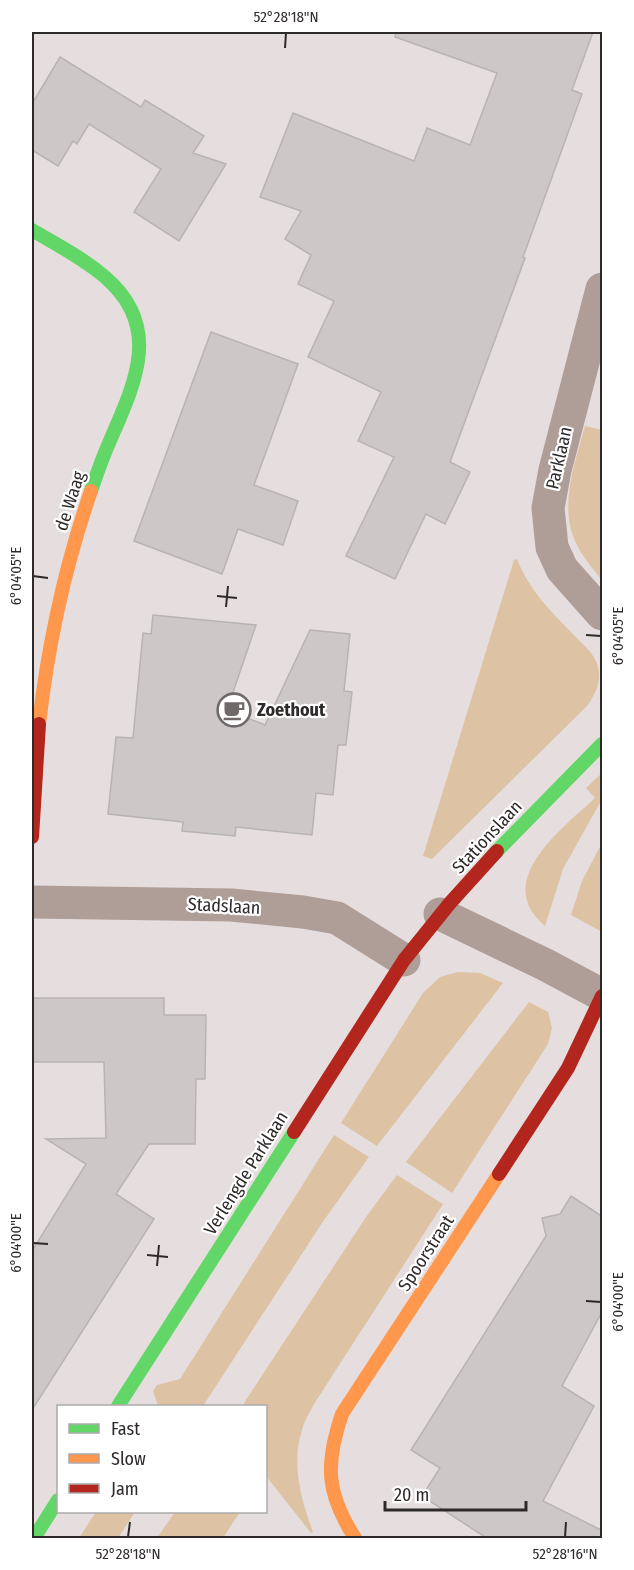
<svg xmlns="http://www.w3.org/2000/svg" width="634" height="1570" font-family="'Fira Sans Condensed',sans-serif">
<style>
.green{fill:#ddc2a3}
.building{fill:#cdc7c8;stroke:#b8b3b4;stroke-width:1.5}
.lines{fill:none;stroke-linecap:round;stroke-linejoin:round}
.street{stroke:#af9d97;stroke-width:33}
.fast{stroke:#63d668;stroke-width:14}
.slow{stroke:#ff974d;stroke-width:14}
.jam{stroke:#b3261e;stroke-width:14}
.ticks{fill:none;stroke:#2f2a2a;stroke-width:2}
.labels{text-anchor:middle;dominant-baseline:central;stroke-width:4.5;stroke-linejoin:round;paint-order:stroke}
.street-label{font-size:18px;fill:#2f2a2a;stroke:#fff}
.poi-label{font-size:18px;font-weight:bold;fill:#2f2a2a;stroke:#fff;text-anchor:start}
.neatline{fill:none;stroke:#2f2a2a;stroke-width:2}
.ticks-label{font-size:15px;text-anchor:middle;fill:#2f2a2a}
</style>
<rect width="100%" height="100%" fill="#e6dede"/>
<!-- green -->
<path class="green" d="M585,426L602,430V580C594,570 584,559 578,547C557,509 575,464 585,426Z
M517,559C529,590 549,609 572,633C580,642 591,650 596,661C603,677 597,691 588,705L432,859L423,856L514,560Z
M602,773V799L563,869L545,926C491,881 563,828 595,798L586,788Z
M602,843V932L571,915L582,881Z
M458,972L480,973L503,983L377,1146L341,1123L423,993L440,977Z
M529,1002L548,1012L552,1028L548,1044L452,1193L406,1162Z
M334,1135L369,1157L322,1223L203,1406H158L153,1391L157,1385L180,1379Z
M397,1175L443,1204L314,1404C310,1412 304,1421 302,1430C291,1464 301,1499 313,1532L311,1533L266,1476V1406H242L366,1217Z
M96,1512H135L118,1538H79Z
M175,1512H240L223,1538H157Z"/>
<!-- building -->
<path class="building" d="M396,32H593L572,90L582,94L526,249L523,257L525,258L450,462L470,472L445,524L426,514L395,579L346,556L394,457L358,441L381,392L308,357L334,301L298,284L311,255L285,239L301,211L260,197L293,113L414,161L427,128L470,145L497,73L395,37Z
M60,57L141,107L145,100L204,136L193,153L226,164L179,241L134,212L161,169L89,124L77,144L73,141L58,166L32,150V104Z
M211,332L298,364L254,485L298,501L283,545L238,529L222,574L134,541Z
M153,615L256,625L227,710L265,725L310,630L350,634L344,691L352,692L346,745H338L333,795L316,793L312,835L236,827L235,836L182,831L183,822L108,814L116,737L133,738L143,633L151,634Z
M32,998H164V1015H206L205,1079H196L195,1144H149L116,1194L154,1219L32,1410V1251L86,1164L46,1139L106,1138L104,1062H32Z
M571,1196L603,1217V1310L562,1386L594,1406L543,1501L603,1531V1539H488L422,1496L440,1468L411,1450L546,1236L542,1218L560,1214Z"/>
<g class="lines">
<!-- street -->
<path class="street" d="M602,289L555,470L548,508L552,547L562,569L602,614
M32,902L231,905L303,912L337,918L404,960
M440,914L546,965L602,995"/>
<!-- fast -->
<path class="fast" d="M32,230C57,245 83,258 105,277C161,325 137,379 112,436C104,454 97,473 91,491
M497,851L602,744
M118,1406L294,1132
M34,1538L58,1500"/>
<!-- slow -->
<path class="slow" d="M39,724C48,645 65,566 91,491
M355,1538C326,1493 325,1464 342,1414L499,1174"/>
<!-- jam -->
<path class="jam" d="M32,837L39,724
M294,1132L404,960L450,903L497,851
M499,1174L568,1068L602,996"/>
</g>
<!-- ticks -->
<path class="ticks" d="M285,48L286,33M33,576L48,578M217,596L237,598M226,607L228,586M586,635L601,636M33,1243L48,1244M147,1255L168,1257M157,1266L159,1245M586,1301L601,1302M128,1537L130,1522M565,1537L566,1522"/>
<!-- icons -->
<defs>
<symbol id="cafe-ring" viewBox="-11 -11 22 22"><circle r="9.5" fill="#fff" stroke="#6f6969" stroke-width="1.5"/><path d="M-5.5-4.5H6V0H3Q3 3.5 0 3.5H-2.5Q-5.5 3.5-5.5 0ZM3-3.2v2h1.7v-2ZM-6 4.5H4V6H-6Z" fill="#6f6969"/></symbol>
</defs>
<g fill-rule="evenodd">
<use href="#cafe-ring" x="215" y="691" width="38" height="38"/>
</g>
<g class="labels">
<!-- street labels -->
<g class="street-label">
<text transform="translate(559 458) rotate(-77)">Parklaan</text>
<text transform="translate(70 501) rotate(-72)">de Waag</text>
<text transform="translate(487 837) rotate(-47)">Stationslaan</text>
<text transform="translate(224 906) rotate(3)">Stadslaan</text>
<text transform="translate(246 1173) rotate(-58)">Verlengde Parklaan</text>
<text transform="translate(426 1253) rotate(-57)">Spoorstraat</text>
</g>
<!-- poi labels -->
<g class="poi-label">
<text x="257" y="710">Zoethout</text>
</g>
</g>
<!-- border -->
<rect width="634" height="1570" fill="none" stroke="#ffffff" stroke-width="66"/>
<!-- legend -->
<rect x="57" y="1405" width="210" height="108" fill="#ffffff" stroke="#acaaaa" stroke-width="1.5"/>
<rect x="69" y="1424" width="30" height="9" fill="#63d668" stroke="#acaaaa" stroke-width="1.5"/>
<text x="111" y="1435" font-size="18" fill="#2f2a2a">Fast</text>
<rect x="69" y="1454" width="30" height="9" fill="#ff974d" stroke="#acaaaa" stroke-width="1.5"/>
<text x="111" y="1465" font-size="18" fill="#2f2a2a">Slow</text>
<rect x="69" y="1484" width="30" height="9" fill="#b3261e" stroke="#acaaaa" stroke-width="1.5"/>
<text x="111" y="1495" font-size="18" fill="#2f2a2a">Jam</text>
<!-- scale -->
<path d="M385 1501v9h141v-9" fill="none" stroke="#2f2a2a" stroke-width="3"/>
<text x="394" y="1501" font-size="18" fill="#2f2a2a" stroke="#ffffff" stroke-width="4.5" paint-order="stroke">20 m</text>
<rect x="33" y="33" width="568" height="1504" class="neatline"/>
<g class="ticks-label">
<text x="286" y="22">52°28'18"N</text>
<text transform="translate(16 576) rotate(-90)" y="5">6°04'05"E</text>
<text transform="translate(618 636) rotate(-90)" y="5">6°04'05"E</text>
<text transform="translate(16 1243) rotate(-90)" y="5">6°04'00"E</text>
<text transform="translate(618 1302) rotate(-90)" y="5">6°04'00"E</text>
<text x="128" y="1559">52°28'18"N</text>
<text x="565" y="1559">52°28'16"N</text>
</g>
</svg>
